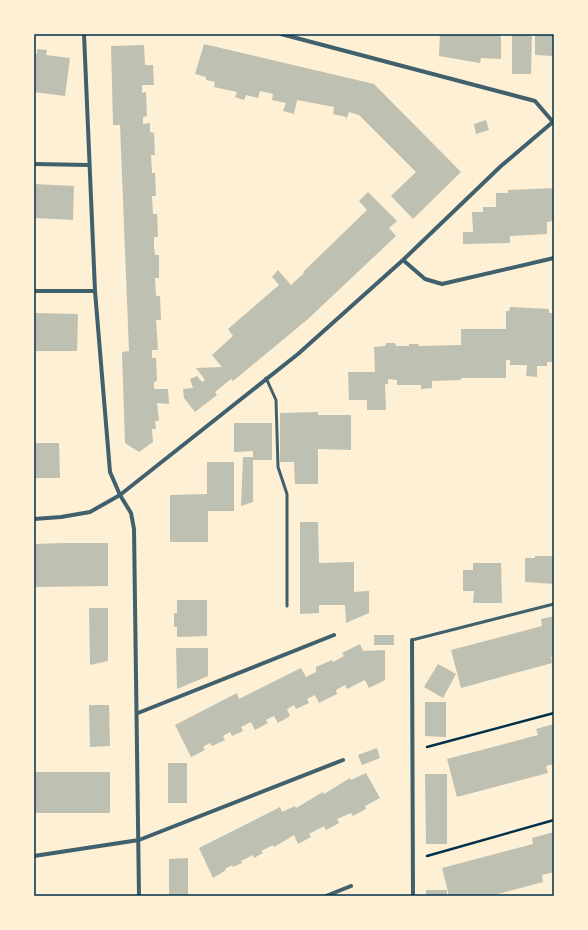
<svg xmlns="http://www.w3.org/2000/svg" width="588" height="930" font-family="Barlow,sans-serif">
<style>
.building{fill:#bec0b2}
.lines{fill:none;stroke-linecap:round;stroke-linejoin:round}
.path{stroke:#003049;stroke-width:2.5}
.service{stroke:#3f606c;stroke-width:3}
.minor{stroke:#3f606c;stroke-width:4}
.neatline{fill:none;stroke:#003049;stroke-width:1.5}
</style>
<rect width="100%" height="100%" fill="#fdf0d5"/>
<!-- building -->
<path class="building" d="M440,34H501V59L481,58L480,63L439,56Z
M512,34H532L531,74H512Z
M535,34H554V56L535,55Z
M204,44L374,84L461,172L413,219L391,196L416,172L359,115L349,112L346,120V117L333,114L334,107L297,100L294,114L283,111L286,103L272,100L273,94L260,91L258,98L246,95L244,100L235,97L237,92L214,87L215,82L206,80V77L195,74Z
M144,45L145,65H153L154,85H142V93L146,92L147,116L143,117V124L150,123V132L154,133L155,155H151L152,173H155L156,196H152L153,214H157L158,237H154V247L155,255H159V278H155L156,296H160L161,320H156L158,350H152V358H156L157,381L154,382V389H168L169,404L157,403L159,421H155L156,429H152L153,442L139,452L125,443L122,352L129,351L120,125H113L111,46Z
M37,49L47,50L46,55L70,58L65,96L34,92V53L37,54Z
M486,120L489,130L476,134L474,124Z
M34,184L74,186L73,220L34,218Z
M554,188V221L547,222V234L510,236V243L463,244V232H473L472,212H483V207H496V193H508V190Z
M368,192L397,221L389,228L396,236L308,319L233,381L231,379L215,392L217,395L195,412L184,398L183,389L193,388L190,379L197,376L202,382L205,380L196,368L222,367L212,355L233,336L228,329L279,285L272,277L278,270L291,285L304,273L303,272L367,210L359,201Z
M510,307L549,309V313H554V362H547V366H537V377L526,376L527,365H510V360H506V378H461V380L432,381V388L421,389V385H397V380L388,379V384H385L386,410H367V400H349L348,372H375L374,347L385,346L386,343H395L396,346H409V344H418L419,346L461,345V329H506V311H509Z
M34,313L78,314L77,351H34Z
M318,412V415H351V450L318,449V484H295L294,462H280V413Z
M234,423H272V460H253V502L241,506L243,457H253V451L234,452Z
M34,443H59L60,478H34Z
M207,462H234V511H208V542H170V495L207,494Z
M300,522H318L319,563L354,562V592L369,591V613L346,623L345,605H319V613L300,614Z
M64,543H108V586L34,587V544Z
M535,556H554V584L525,582V558H535Z
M473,563H501L502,603H473L474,591H463V570H473Z
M177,600H207V636L177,637V627H174V613H177Z
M89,608H108V661L90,665Z
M554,616V656L551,657L552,663L461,688L451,650L542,626L541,619Z
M374,635H394V645H374Z
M360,644L363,651L385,650V680L369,688L365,680L347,689L345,685L336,690L337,694L319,703L315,695L307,699L309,703L296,709L294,705L287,709L290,716L278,723L274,716L266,720L268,723L255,730L251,722L241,727L243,731L232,736L230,732L223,736L225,740L212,746L210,743L203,747L205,750L191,757L175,725L237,693L239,699L301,668L306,677L316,672V667L332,660L333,662L344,656L342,653Z
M176,648H208V676L177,689Z
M438,664L456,674L443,698L424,687Z
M425,702H446V737L425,736Z
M89,705H109L110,746L90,747Z
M554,724V764L546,766L548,773L457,797L447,759L538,735L536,729Z
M377,748L380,758L362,765L358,755Z
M168,763H187V803H168Z
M34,772H110V813H34Z
M366,773L380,798L365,806L366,809L353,816L351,813L337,819L339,823L326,830L324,826L309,834L311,837L298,844L294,835L274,847L273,845L261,851L263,853L254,858L253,855L241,861L242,863L233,867L232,865L225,869L226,870L213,878L199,848L280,807L282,812L295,806L296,808L323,792L324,794L350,778L351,780Z
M425,774H447V844H426Z
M554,832V872L542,875L543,882L490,896H449L442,868L533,844L532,838Z
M188,858V896H169V859Z
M426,890H447V896H426Z"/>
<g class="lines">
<!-- path -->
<path class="path" d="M427,747L554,713
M427,856L554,820"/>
<!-- service -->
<path class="service" d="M266,378L276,400L278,467L287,494V606
M412,640L554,604"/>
<!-- minor -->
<path class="minor" d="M84,34L95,291L110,472L120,495L131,513L134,529L139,896
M281,34L535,101L553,122
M34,164L89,165
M403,260L425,279L442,284L554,258
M34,291H95
M34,519L61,517L90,512L120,495L298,354L403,260L501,166L554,121
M412,640L413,896
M138,713L334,635
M34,856L139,840L343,760
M326,896L351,886"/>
</g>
<!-- border -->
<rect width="588" height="930" fill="none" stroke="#fdf0d5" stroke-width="70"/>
<rect x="35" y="35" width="518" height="860" class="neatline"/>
</svg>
